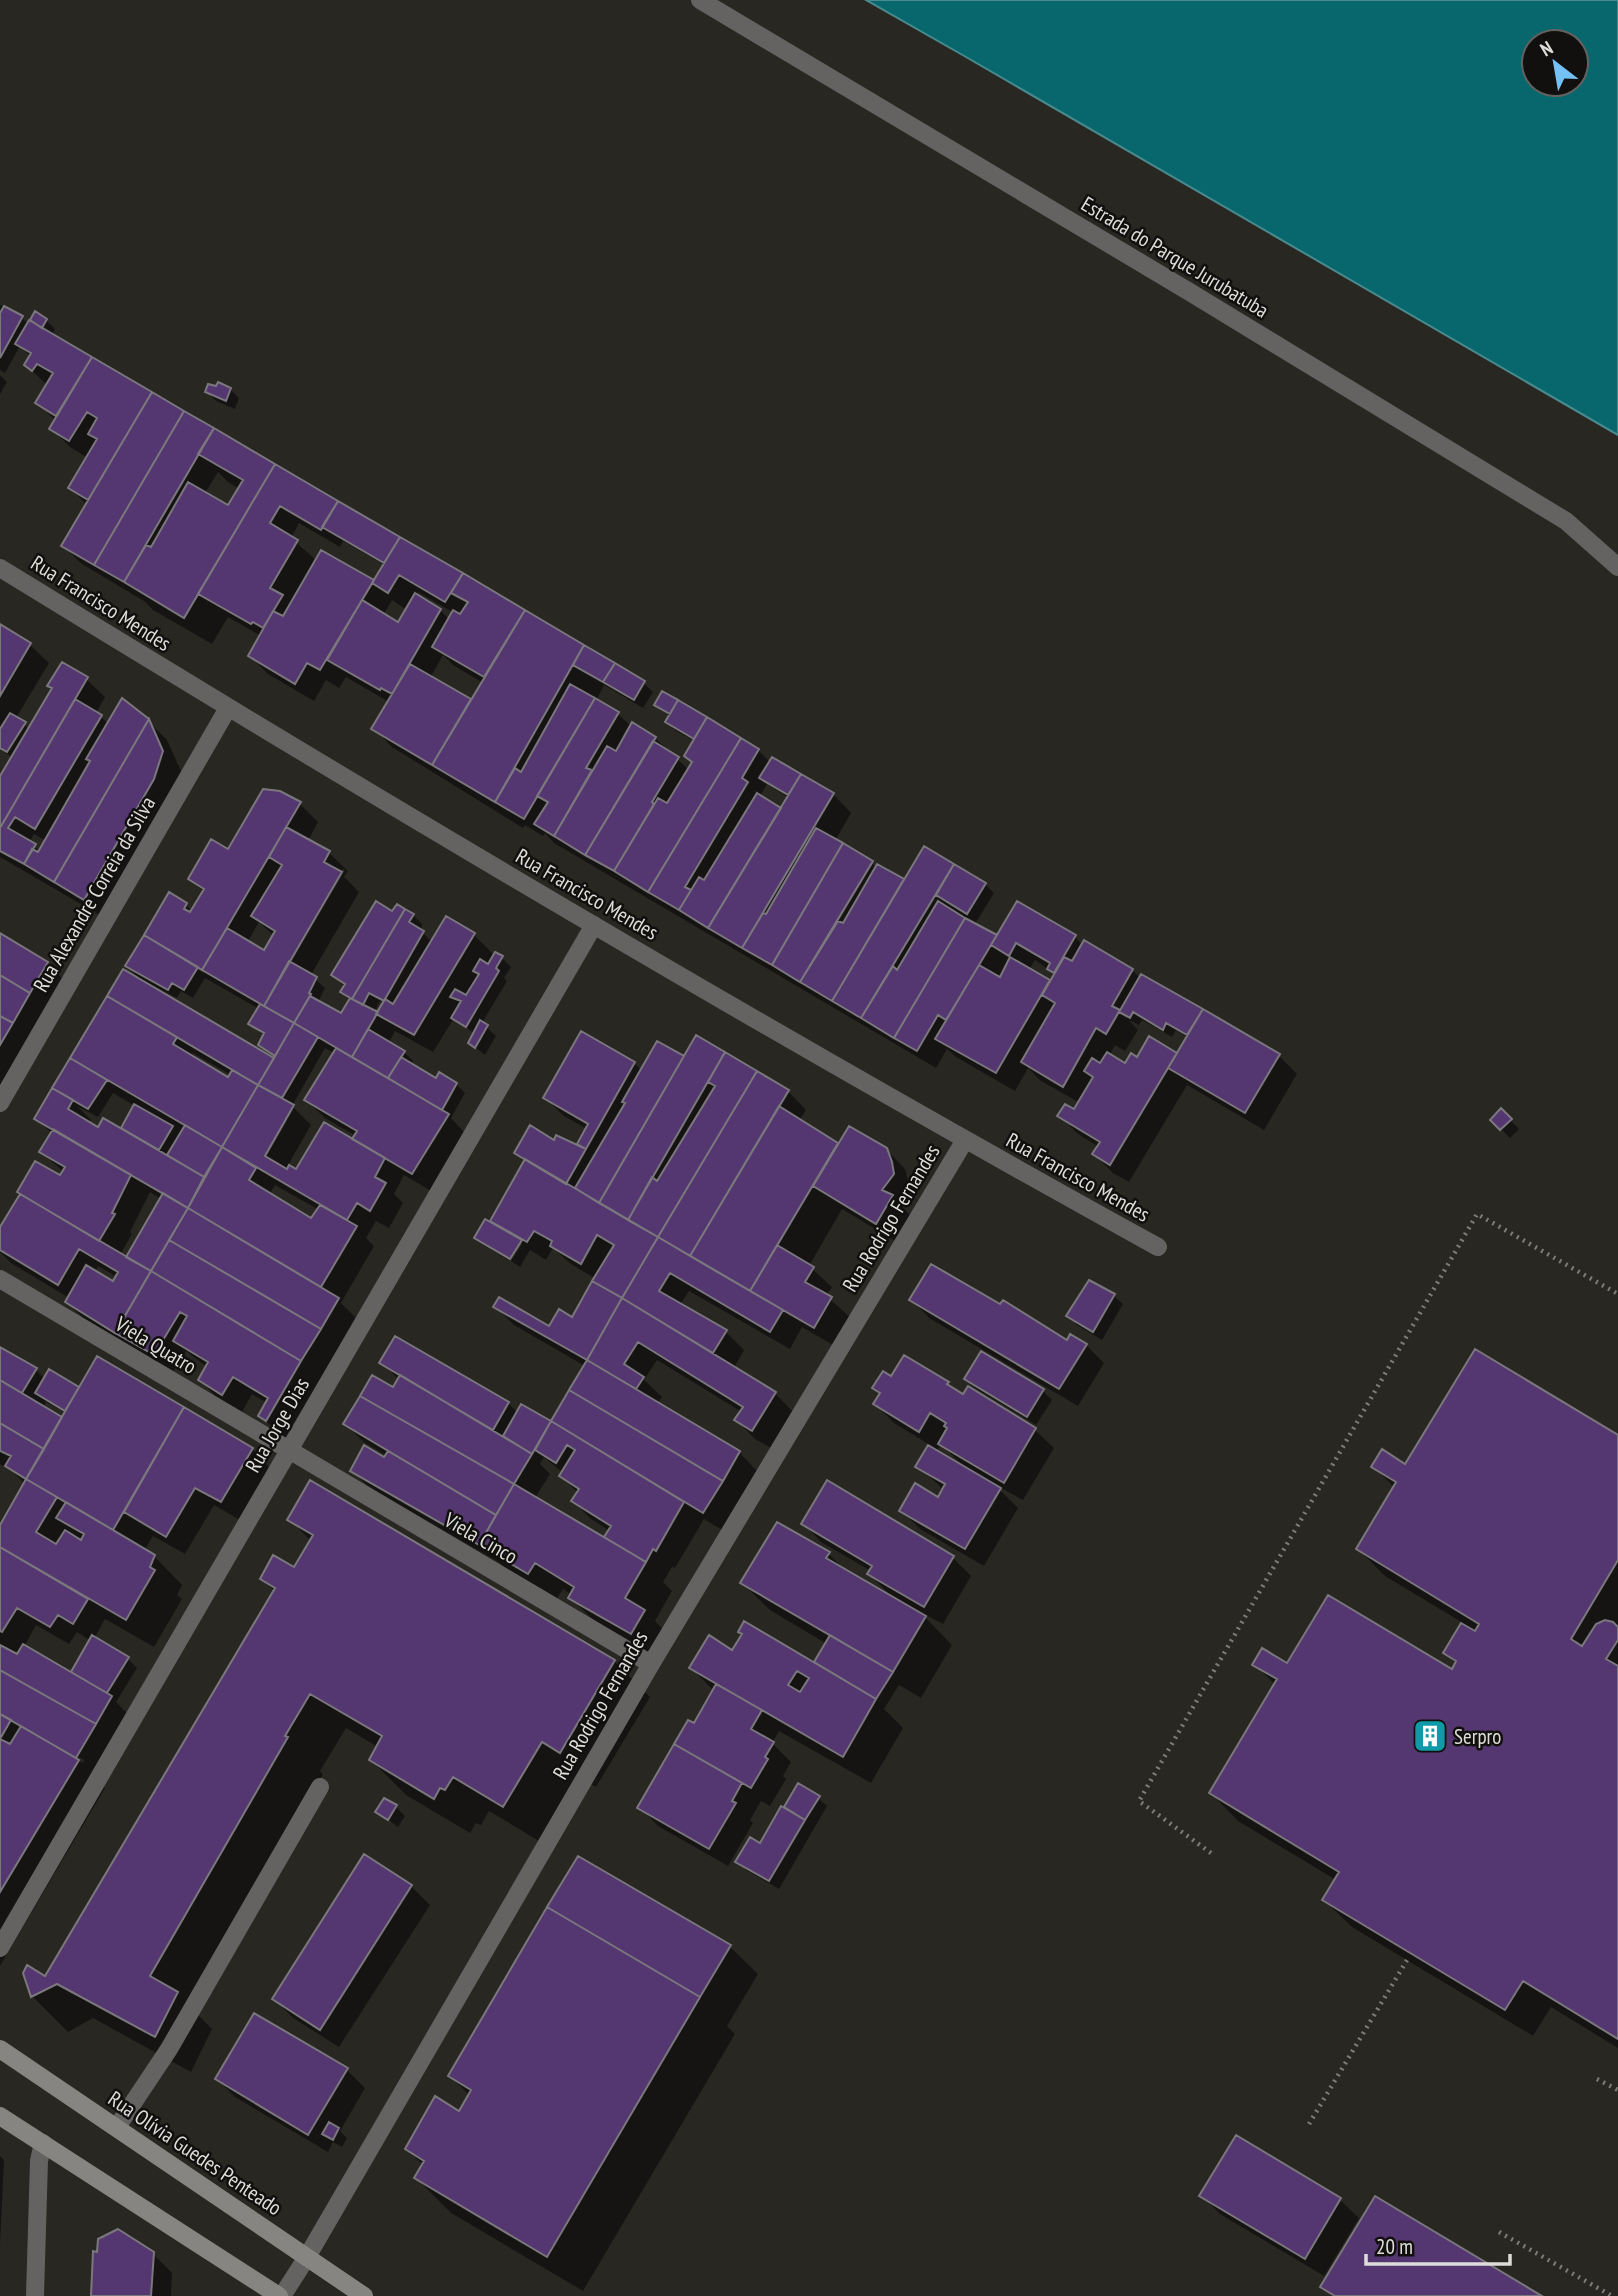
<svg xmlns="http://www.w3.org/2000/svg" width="1618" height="2296" font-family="'PT Sans Narrow',sans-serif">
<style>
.water{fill:#07676d;stroke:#488a8e;stroke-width:2;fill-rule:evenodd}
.shadow{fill:#0007;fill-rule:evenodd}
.building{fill:#543770;stroke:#7a777d;stroke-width:2;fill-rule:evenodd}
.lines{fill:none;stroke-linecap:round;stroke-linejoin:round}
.path{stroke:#7e7c78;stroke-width:4.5;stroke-dasharray:2 5;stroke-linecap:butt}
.lane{stroke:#656361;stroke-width:18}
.street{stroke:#656361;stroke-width:18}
.secondary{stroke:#878581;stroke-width:18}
.labels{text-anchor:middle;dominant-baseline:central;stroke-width:5;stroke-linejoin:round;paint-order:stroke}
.street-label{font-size:21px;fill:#deddda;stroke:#11100e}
.poi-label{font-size:21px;fill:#deddda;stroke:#11100e;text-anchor:start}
</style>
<rect width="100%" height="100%" fill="#292722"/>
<!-- water -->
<path class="water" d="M866,0H1618V435L966,57ZM1534,42H1576V84H1534Z"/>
<!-- shadow -->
<path class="shadow" d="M0,305L22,318L29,324L39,327L32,320H46L55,329L52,336L644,683L653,692L643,708L604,685L596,701L618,714L632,727L655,738L689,770L693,763L686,756L695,741L676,731L667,722L670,716L656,704L663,694L758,750L771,763L773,759L833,794L851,813L835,841L877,867L905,882L924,848L985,884L994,893L975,924L998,937L1017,903L1075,937L1083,945L1132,970L1141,979L1142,976L1279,1056L1297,1074L1264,1130L1187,1085L1129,1182L1113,1173L1094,1154L1099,1147L1078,1134L1060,1116L1075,1111L1080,1103L1041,1081L1028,1068L1015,1091L956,1057L947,1049L936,1068L554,843L545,833L543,836L525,825L523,828L392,747L374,728L389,702L346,677L339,688L326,680L314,701L268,674L250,656L261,636L228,617L212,644L153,610L144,601L82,564L63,546L87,505L70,488L88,458L70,447L51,428L56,421L37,402L47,385L26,365L31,357L20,346L5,373L0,370ZM218,472L228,482L240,489L229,507L205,493ZM299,523L340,547L343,541L385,565L375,582L317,561L291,538ZM418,592L454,613L450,620L440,610L416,596ZM392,600L407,610L399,624L383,615ZM443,655L453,665L483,683L472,702L430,678ZM767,784L789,798L782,810L760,796ZM868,865H872L834,929L831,927ZM1035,960L1056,975L1051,982L1029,970ZM1129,1020L1139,1025L1142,1020L1172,1037L1176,1030L1188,1038L1178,1055L1137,1060L1126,1066L1109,1056L1115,1045L1125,1051L1138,1030Z
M0,375L7,382L0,394Z
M230,389L239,398L235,409L216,401L207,392Z
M0,626L30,645L49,663L16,718L30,729L53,690L49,686L86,679L105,697L96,713L109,724L147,720L167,740L181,771L172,799L103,917L0,857V780L13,758L0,749ZM34,834L46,841L40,851L29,843Z
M300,804L318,822L308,841L329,853L348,871L344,877L359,892L311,975L325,988L318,1002L341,1016L350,1000L342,992L345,987L334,975L393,913L413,915L422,924L421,931L432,942L474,935L495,956L502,958L511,967L504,978L507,981L482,1023L496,1036L485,1055L470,1043L475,1034L454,1018L433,1052L395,1031L389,1043L404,1052L413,1061L410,1065L436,1081L456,1084L465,1093L451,1118L466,1134L431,1191L404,1175L394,1194L403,1203L389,1228L376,1221L366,1238L374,1246L341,1303L356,1318L285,1438L260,1416L267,1403L252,1394L242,1412L218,1399L200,1380L207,1367L186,1351L173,1372L85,1320L67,1302L69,1298L11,1263L0,1252V1231L22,1194L61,1178L64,1172L41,1152L52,1134L37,1118L78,1063L73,1058L124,971L273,1058L260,1045L265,1036L250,1023L259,1009L205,978L193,998L181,991L177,998L140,979L127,966L186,905L192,911L204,892L191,879ZM342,869L345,870L290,964L288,961ZM259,922L274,936L264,953L247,943ZM380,1001L384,1004L378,1015L374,1012ZM325,1048L334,1053L306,1100L325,1118L356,1136L353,1141L297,1172L288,1165L311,1125L292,1106ZM191,1052L231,1075L228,1080L201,1063ZM113,1093L135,1106L123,1127L130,1134L99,1129L89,1123L91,1120L77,1106L98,1117ZM289,1110H293L262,1164L259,1163ZM275,1185L319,1210L312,1221L269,1195ZM150,1192L161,1199L127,1259L120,1255L132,1234L130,1232ZM98,1266L117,1277L114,1284L95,1272Z
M0,936L47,963L66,982L0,1094Z
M696,1037L788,1091L806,1110L799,1121L839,1146L886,1149L905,1169L911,1193L902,1207L910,1215L895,1241L842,1209L809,1266L832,1287L826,1296L850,1317L833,1345L802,1327L790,1349L689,1291L680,1305L726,1332L744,1350L734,1368L775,1393L793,1412L771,1448L755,1439L736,1420L742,1412L657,1360L644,1380L662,1397L657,1404L739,1452L757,1471L722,1530L704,1519L675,1568L672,1567L663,1582L672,1591L655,1621L672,1639L659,1660L598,1625L570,1597L572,1595L563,1589L556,1600L508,1572L500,1563L371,1489L352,1471L385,1459L387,1456L364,1442L345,1424L394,1389L399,1380L382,1362L396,1339L508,1403L518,1413L551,1424L585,1366L514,1325L496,1307L550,1329L572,1320L596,1279L571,1264L553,1248L546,1260L530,1250L520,1267L511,1261L522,1244H517L508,1260L485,1246L476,1237L498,1227L492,1221L526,1162L516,1153L554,1142L557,1138L585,1150L579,1144L587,1129L564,1116L545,1098L634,1063L642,1071L684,1058ZM544,1457L563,1473L561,1476L578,1493L573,1501L591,1519L610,1531L606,1537L612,1543L535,1498L550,1474L540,1464Z
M1501,1111L1519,1129L1510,1138L1492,1120Z
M1114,1296L1123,1304L1102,1340L1077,1325L1068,1316Z
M911,1299L1067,1342L1086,1345L1104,1363L1078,1406L929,1318Z
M0,1349L36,1370L45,1379L49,1371L80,1389L97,1358L252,1449L270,1468L240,1520L214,1505L185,1554L153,1536L144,1551L155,1557L182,1585L177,1595L182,1599L154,1647L105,1619L94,1639L128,1659L137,1668L116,1702L130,1716L94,1777L105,1788L0,1966V1529L25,1484L12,1471L0,1464ZM46,1402L66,1413L62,1419L43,1408ZM36,1625L69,1644L77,1632L91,1641L71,1674L24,1647ZM37,1733L84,1760L83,1763L36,1736Z
M982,1354L1043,1391L1052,1400L1036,1425L975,1388L966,1379Z
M904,1358L948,1383L964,1396L968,1389L1035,1430L1054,1448L1023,1500L994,1484L1018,1508L984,1566L920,1529L901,1510L938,1499L944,1490L918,1466L930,1445L894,1423L875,1404L881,1394L875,1388L892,1378ZM941,1444L964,1467L937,1451Z
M1618,1437V2048L1551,2007L1533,2036L1352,1927L1324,1900L1336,1880L1238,1821L1211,1793L1276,1685L1254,1664L1452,1671L1457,1664L1445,1653L1463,1623L1385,1576L1358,1549L1395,1488L1373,1466H1406Z
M289,1519L614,1661L650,1697L596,1787L578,1776L539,1841L489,1811L481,1825L476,1823L470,1833L406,1795L371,1760L378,1747L346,1728L320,1771L323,1774L189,2006L212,2029L191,2072L93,2018L68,2032L32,1996L25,1973L46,1978L275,1592L262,1578L294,1570L311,1541Z
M803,1523L952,1557L971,1576L943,1624L920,1612L952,1645L921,1698L899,1685L884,1709L903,1728L871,1783L779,1731L772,1743L791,1762L783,1776L786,1779L770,1806L761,1801L750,1820L753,1823L728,1866L658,1826L640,1807L689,1722L694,1725L714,1691L691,1668L733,1652L822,1667L816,1662L827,1644L770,1610L742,1583L829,1554L848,1573L892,1597L869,1574L871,1571L821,1542Z
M799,1786L818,1798L827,1806L779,1889L746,1870L738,1861L761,1845Z
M396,1807L405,1816L398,1827L378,1812Z
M578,1858L730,1947L758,1974L727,2026L735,2034L583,2291L451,2213L416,2178L423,2165L407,2149L460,2113L470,2096L450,2076Z
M411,1886L430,1905L339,2047L293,2018L274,1999Z
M347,2070L365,2088L340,2131L347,2138L342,2147L333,2142L328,2152L235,2097L217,2079Z
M1237,2137L1340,2200L1359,2218L1324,2276L1220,2214L1201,2195Z
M0,2156L4,2160L0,2245Z
M153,2254L172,2273L171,2296H93Z"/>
<!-- building -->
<path class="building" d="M4,306L23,316L0,358V313Z
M35,311L47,319L42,328L30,320Z
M29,320L92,357L56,416L35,403L53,373L37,364L32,371L24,365L31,353L15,344Z
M92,357L152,392L88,500L68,488L97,439L88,434L97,418L87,412L69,441L49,429Z
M218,382L231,388L226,401L205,392L208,384L216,386Z
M152,392L184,411L94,565L61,546Z
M184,411L214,428L124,582L94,565Z
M214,428L275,464L184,618L124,582L146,545L151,547L188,482L228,505L243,480L198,454Z
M275,464L338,501L321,530L280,506L270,523L298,540L270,588L283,595L263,628L253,622L251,624L198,594Z
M338,501L400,537L384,563L322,527Z
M400,537L463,573L445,602L399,575L388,593L372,583Z
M321,550L374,580L320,670L307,663L295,684L248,656L273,611L283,616Z
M463,573L525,610L484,677L432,647L453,610L460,614L468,602L451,593Z
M415,593L441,609L392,694L381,688L380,690L327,660L362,600L398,622Z
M525,610L584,645L495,802L432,765Z
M0,624L31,643L0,696Z
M584,645L615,663L603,682L573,665Z
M62,662L88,677L0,828V776L52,688L47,686Z
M615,663L645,681L634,700L603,682Z
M410,664L471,699L432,765L371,729Z
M570,684L595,698L524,819L495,802L515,768L521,772Z
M662,691L678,700L670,714L654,705Z
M122,698L149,719L54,882L24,864L32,849L38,852L90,761L86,759Z
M595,698L619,712L586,768L592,770L554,836L534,824L548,802L537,796Z
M75,699L102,715L35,829L15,817L8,828L36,844L24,864L0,851V828Z
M678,700L707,717L694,739L665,722Z
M10,713L26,722L7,752L0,748V729Z
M707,717L741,738L648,892L614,871L658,798L667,803L692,762L684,756Z
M149,719L163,751L154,779L84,900L54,882Z
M632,722L656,737L585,855L554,836L607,746L616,751Z
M741,738L759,749L742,778L748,782L685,887L691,890L679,910L648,892Z
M653,741L679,757L652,802L654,804L614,871L585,855Z
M772,757L801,774L788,795L759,778Z
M801,774L834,793L742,948L708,928Z
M263,789L280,791L301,802L202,970L144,935L169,892L187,903L184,909L190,912L204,889L188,879L211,839L228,849Z
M757,793L781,808L708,928L679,910L699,877L704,880Z
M286,827L330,851L324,862L342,872L264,1006L202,970L227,928L264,950L275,931L251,916L282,865L269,857Z
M816,828L843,843L772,965L742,948L763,913L766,914Z
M843,843L873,861L800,982L772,965Z
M924,846L954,864L861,1018L832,1001Z
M877,864L904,879L832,1001L800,982L838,921L843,923Z
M954,864L986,883L967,914L936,895Z
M376,901L392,911L397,904L405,909L352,999L340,992L345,984L331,975Z
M938,901L965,918L894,1038L861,1018L893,966L897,970Z
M1017,901L1076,935L1054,973L1047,969L1050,963L1016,943L1009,956L991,945Z
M405,909L414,914L409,922L424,931L384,1001L369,993L363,1005L352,999Z
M446,916L475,933L414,1035L376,1014L385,999L393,1004Z
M965,918L997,935L946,1020L938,1015L917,1051L894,1038Z
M0,933L48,962L30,993L0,975Z
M144,935L198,967L184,990L172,983L168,990L125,966Z
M1084,940L1133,969L1112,1006L1120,1010L1106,1034L1096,1028L1063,1087L1021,1062L1055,1003L1042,995L1064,957L1072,961Z
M495,952L503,956L496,968L499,971L466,1027L451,1018L461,1001L450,997L455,989L466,995L479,974L473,971L480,959L488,964Z
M1010,957L1050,980L996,1073L935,1039L979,965L1000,977Z
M289,961L317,977L309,993L311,994L294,1023L264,1006Z
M123,969L274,1058L258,1085L107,996Z
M1141,974L1203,1009L1187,1035L1166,1023L1163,1030L1133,1012L1130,1018L1119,1012Z
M0,975L30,993L13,1023L0,1016Z
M107,996L177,1037L173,1044L228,1077L232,1070L258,1085L222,1147L70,1058Z
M310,996L341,1013L350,998L378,1012L352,1057L294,1023Z
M260,1004L294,1023L275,1056L258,1045L264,1033L248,1024Z
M1203,1009L1280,1054L1245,1113L1168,1068Z
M0,1016L13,1023L0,1045Z
M480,1020L488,1025L475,1048L468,1043Z
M294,1023L318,1037L282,1098L258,1085Z
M368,1029L405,1051L388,1078L352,1057Z
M581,1031L635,1062L586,1149L577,1144L588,1124L543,1098Z
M696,1035L725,1052L628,1220L599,1203Z
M1149,1036L1177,1053L1110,1165L1092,1154L1100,1142L1057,1116L1065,1104L1074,1109L1093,1077L1084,1071L1092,1058L1100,1063L1107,1052L1125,1063L1131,1053L1137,1057Z
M657,1041L684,1056L599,1203L575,1188L625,1103L622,1102Z
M336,1048L449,1114L412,1174L352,1139L357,1131L304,1100Z
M725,1052L757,1071L658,1237L628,1220L652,1177L657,1181L715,1086L708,1082Z
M401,1057L436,1078L439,1072L457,1083L442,1110L388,1078Z
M70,1058L107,1080L88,1109L52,1088Z
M757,1071L789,1090L690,1256L658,1237Z
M258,1085L294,1105L265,1156L287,1169L289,1165L296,1169L324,1122L385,1158L375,1177L386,1183L370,1211L357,1203L347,1220L222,1147Z
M52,1088L73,1100L68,1109L98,1127L103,1118L204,1177L188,1208L34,1119Z
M134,1104L173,1126L159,1150L121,1128Z
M779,1106L838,1143L750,1291L690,1256Z
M1501,1108L1512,1119L1500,1130L1490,1120Z
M185,1125L222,1147L204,1177L167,1155Z
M530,1125L554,1140L556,1135L586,1149L566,1184L514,1153Z
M849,1126L887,1148L892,1162L894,1174L882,1190L893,1195L876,1224L813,1186Z
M53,1129L131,1175L112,1213L115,1214L99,1241L17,1192L35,1161L60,1175L65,1167L39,1152Z
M222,1147L256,1168L249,1180L311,1218L320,1205L357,1226L321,1287L188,1208Z
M525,1159L658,1237L622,1298L592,1281L614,1245L597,1235L581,1264L550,1246L552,1241L534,1231L527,1242L490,1221Z
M163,1193L188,1208L151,1271L126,1257Z
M20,1194L151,1271L115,1333L65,1302L86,1265L113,1281L118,1272L79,1249L58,1285L0,1250V1227Z
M188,1208L339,1298L321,1329L169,1240Z
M485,1219L522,1240L510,1259L474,1238Z
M658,1237L783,1310L770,1332L670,1273L659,1291L727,1330L713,1353L622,1298Z
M169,1240L321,1329L301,1361L151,1271Z
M777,1245L814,1267L805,1282L832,1297L814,1328L750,1291Z
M931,1264L1000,1304L1003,1300L1067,1340L1070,1334L1087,1344L1059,1389L909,1300Z
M151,1271L301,1361L266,1421L258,1416L268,1398L233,1377L222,1395L198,1380L208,1362L173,1341L187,1316L180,1312L154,1355L115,1333Z
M1089,1280L1115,1294L1093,1332L1066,1316Z
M592,1281L622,1298L587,1360L493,1307L499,1297L549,1326L559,1309L572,1317Z
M622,1298L776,1392L752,1431L734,1420L743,1407L638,1342L624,1364L644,1377L636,1389L587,1360Z
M395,1336L509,1402L493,1430L379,1363Z
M0,1347L37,1368L22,1393L0,1380Z
M1475,1349L1618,1435V1560L1571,1639L1582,1646L1596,1624L1605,1620L1613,1622L1618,1627V1640L1606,1659L1618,1666V2039L1523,1981L1505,2010L1322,1900L1339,1872L1209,1793L1277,1679L1252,1665L1262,1648L1287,1663L1328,1595L1452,1669L1456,1661L1443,1653L1461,1623L1475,1631L1479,1624L1356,1549L1396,1482L1371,1467L1382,1449L1405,1464Z
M981,1351L1044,1389L1027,1417L964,1379Z
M904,1355L949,1382L947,1384L963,1394L968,1386L1036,1428L1004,1483L938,1444L947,1428L944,1426L946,1423L930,1413L919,1432L873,1404L880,1393L872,1388L883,1371L891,1376Z
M97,1356L184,1407L113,1530L26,1479Z
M587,1360L740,1451L723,1481L569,1390Z
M49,1369L79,1387L65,1411L35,1393Z
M372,1375L393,1387L400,1375L532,1454L514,1484L360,1396Z
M0,1380L62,1417L44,1449L0,1423Z
M569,1390L723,1481L703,1513L551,1421Z
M360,1396L514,1484L496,1515L343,1424Z
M521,1404L551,1421L532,1454L503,1436Z
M184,1407L253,1448L221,1502L195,1488L166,1537L124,1512Z
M551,1421L684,1502L656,1551L653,1549L646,1562L604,1537L611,1526L571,1501L579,1489L559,1476L575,1450L567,1445L556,1463L535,1450Z
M0,1423L44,1449L26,1479L5,1466L11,1456L0,1451Z
M364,1445L384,1457L388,1451L496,1515L479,1545L350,1471Z
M928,1445L1001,1488L965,1549L899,1511L915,1483L938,1497L945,1484L915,1467Z
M26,1479L57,1497L36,1532L56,1544L65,1530L81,1540L84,1534L56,1518L66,1502L155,1555L150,1567L155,1570L126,1620L0,1547V1525Z
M310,1480L615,1660L560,1753L542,1742L503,1807L453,1777L445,1790L440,1788L434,1799L369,1760L382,1736L310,1694L285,1736L288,1737L150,1976L178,1992L155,2037L57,1984L31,1997L23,1973L27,1965L45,1976L275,1588L260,1579L273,1555L294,1567L313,1535L287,1520Z
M827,1480L954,1556L924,1607L867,1574L872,1566L801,1524Z
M514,1484L646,1562L625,1598L645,1610L631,1634L568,1598L574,1587L535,1563L528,1574L479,1545Z
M777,1522L830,1552L826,1558L926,1616L893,1672L740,1583Z
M0,1547L88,1599L73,1624L58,1615L50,1627L17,1608L2,1632L0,1631Z
M744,1621L876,1699L843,1757L689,1668L709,1635L732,1650L742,1634L738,1632ZM797,1671L809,1678L800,1692L788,1685Z
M92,1635L129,1657L107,1693L71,1672Z
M830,1635L893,1672L876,1699L814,1662Z
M23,1644L112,1696L96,1724L0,1670V1645L17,1654Z
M0,1670L96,1724L76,1758L0,1714Z
M716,1684L762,1710L751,1729L774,1742L765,1757L768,1759L751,1788L674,1744L688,1720L694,1723Z
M0,1714L11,1720L0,1739Z
M21,1726L79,1760L0,1892V1739L10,1744Z
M674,1744L742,1783L732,1801L736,1803L709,1849L637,1808Z
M798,1783L820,1796L805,1820L784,1807Z
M384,1798L397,1805L388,1820L375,1812Z
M781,1806L805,1820L769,1881L735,1862L750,1837L760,1843Z
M364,1854L412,1885L320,2030L272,1999Z
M578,1856L731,1945L700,1997L547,1907Z
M547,1907L700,1997L547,2257L414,2178L424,2161L405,2149L435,2096L459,2111L471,2090L448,2076Z
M254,2013L348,2068L308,2135L215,2079Z
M329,2122L339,2128L333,2140L322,2134Z
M1236,2135L1341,2198L1305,2259L1199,2196Z
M1375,2196L1542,2296H1335L1320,2287Z
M118,2229L154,2252L151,2296H91L93,2251L97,2252L98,2239Z"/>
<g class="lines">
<!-- path -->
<path class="path" d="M1211,1853L1139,1801L1477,1214L1618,1294
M1597,2079L1618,2090
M1309,2124L1407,1960
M1499,2232L1612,2296"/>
<!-- lane -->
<path class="lane" d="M700,0L1188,291L1566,521L1618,567
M0,1279L651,1664
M117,2127L169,2049L320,1787"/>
<!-- street -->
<path class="street" d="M0,568C381,802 766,1031 1158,1247
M0,1103L228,708
M0,1948L594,925
M35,2296L39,2161L43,2143
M282,2296L307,2257L651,1664L965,1140"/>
<!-- secondary -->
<path class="secondary" d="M0,2049L364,2296
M0,2116L279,2296"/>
</g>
<!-- icons -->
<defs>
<symbol id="building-square" viewBox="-11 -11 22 22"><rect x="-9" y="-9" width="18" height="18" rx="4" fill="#0f9aa8" stroke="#11100e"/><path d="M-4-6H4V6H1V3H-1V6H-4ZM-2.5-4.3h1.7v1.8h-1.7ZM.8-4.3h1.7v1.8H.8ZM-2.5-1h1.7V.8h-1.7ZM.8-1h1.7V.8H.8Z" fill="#fff"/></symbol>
</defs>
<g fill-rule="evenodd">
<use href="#building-square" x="1411" y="1717" width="38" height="38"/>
</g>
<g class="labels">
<!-- street labels -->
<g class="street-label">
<text transform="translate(1175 257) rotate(31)">Estrada do Parque Jurubatuba</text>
<text transform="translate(101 603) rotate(32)">Rua Francisco Mendes</text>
<text transform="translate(94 894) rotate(-60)">Rua Alexandre Correia da Silva</text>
<text transform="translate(587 894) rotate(30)">Rua Francisco Mendes</text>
<text transform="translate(1078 1177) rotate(29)">Rua Francisco Mendes</text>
<text transform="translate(891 1218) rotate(-59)">Rua Rodrigo Fernandes</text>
<text transform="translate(156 1345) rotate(31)">Viela Quatro</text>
<text transform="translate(277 1425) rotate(-60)">Rua Jorge Dias</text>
<text transform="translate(481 1538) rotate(30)">Viela Cinco</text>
<text transform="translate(600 1705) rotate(-60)">Rua Rodrigo Fernandes</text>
<text transform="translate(195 2153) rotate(34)">Rua Olívia Guedes Penteado</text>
</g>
<!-- poi labels -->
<g class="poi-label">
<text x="1454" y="1736">Serpro</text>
</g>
</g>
<!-- north arrow -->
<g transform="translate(1555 63) rotate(329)"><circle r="33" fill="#11100e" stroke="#636260" stroke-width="2"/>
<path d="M0-5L12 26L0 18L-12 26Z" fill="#73c1f5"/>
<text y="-10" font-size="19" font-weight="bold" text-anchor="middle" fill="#deddda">N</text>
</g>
<!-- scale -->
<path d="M1366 2254v10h144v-10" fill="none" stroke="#deddda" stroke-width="3.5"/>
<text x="1376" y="2254" font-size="21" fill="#deddda" stroke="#11100e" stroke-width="5" paint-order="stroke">20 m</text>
</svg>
